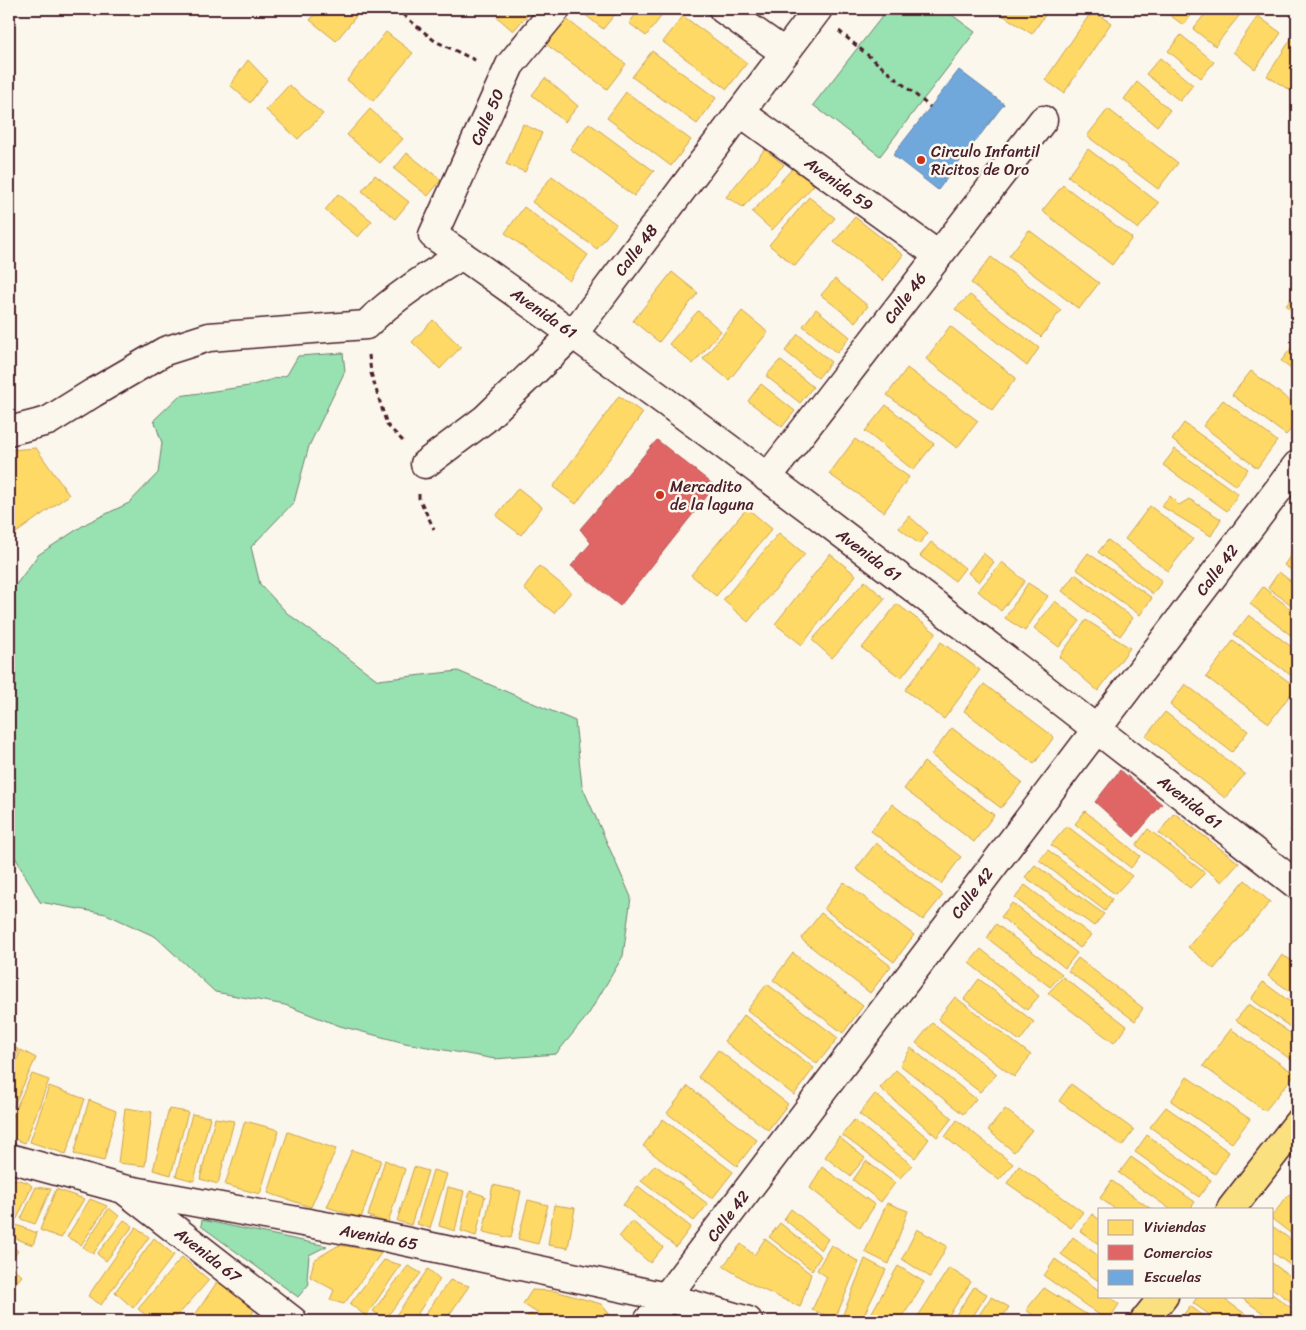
<svg xmlns="http://www.w3.org/2000/svg" width="1306" height="1330" font-family="Sriracha,sans-serif">
<style>
.green{fill:#98e1b1;stroke:#71806e}
.homes{fill:#ffd966;stroke:#c9a154}
.shops{fill:#e06666;stroke:#b35154}
.schools{fill:#6fa8dc;stroke:#647fa7}
.lines{fill:none;stroke-linecap:round;stroke-linejoin:round}
.minor-casing{stroke:#4a1f2b;stroke-width:31}
.major-casing{stroke:#4a1f2b;stroke-width:31}
.path{stroke:#4a1f2b;stroke-width:3;stroke-dasharray:5 4;stroke-linecap:butt}
.minor{stroke:#fbf7ec;stroke-width:28}
.major{stroke:#fbe080;stroke-width:28}
.poi-dot{fill:#c8321e;stroke:#fbf7ec;stroke-width:2}
.labels{text-anchor:middle;dominant-baseline:central;stroke-width:5;stroke-linejoin:round;paint-order:stroke}
.street-label{font-size:16px;fill:#4a1f2b;stroke:#fbf7ec}
.poi-label{font-size:16px;fill:#4a1f2b;stroke:#fbf7ec;text-anchor:start}
</style>
<rect width="100%" height="100%" fill="#fbf7ec"/>
<filter id="ink" filterUnits="userSpaceOnUse"><feTurbulence type="fractalNoise" baseFrequency=".02" numOctaves="2"/><feDisplacementMap in="SourceGraphic" scale="10" xChannelSelector="R" yChannelSelector="G"/><feConvolveMatrix kernelMatrix="1 2 1 2 8 2 1 2 1" color-interpolation-filters="sRGB"/></filter>
<g filter="url(#ink)">
<!-- green -->
<path class="green" d="M888,9H944L975,32L880,156L813,105Z
M343,353L345,371L309,446L294,502L251,547L260,584L287,613L378,680L458,671L575,721L582,786L631,897L623,956L588,1015L556,1054L495,1059L405,1043L340,1026L285,1005L215,992L156,937L106,914L40,902L9,846V594L38,555L87,523L129,503L158,473L162,443L154,420L179,396L249,386L287,375L298,356Z
M202,1220L327,1246L309,1255L307,1279L309,1284L298,1297L201,1226Z"/>
<!-- homes -->
<path class="homes" d="M319,9H362L336,41L310,20Z
M432,9H443L438,14Z
M504,9H533L513,31L497,17Z
M578,9H619L603,29Z
M640,9H667L646,36L629,23Z
M993,9H1049L1032,34Z
M1162,9H1195L1183,25Z
M1209,9H1238L1242,12L1215,46L1193,29Z
M1092,11L1111,23L1064,93L1045,80Z
M562,16L626,64L607,89L543,42Z
M683,16L747,63L727,89L663,42Z
M1258,16L1281,33L1255,69L1233,52Z
M386,32L413,53L373,101L347,80Z
M1181,35L1214,62L1201,78L1168,51Z
M1291,39L1297,43V81L1291,91L1267,76Z
M652,51L716,98L697,124L632,77Z
M1160,58L1193,85L1180,101L1146,74Z
M248,60L267,80L250,103L230,85Z
M545,78L578,106L565,122L532,95Z
M1137,82L1170,110L1157,126L1124,99Z
M289,85L323,114L298,139L266,110Z
M626,92L691,140L671,166L607,118Z
M370,109L403,139L380,163L347,135Z
M1108,109L1178,163L1158,189L1087,136Z
M589,123L654,171L634,196L570,149Z
M523,124L542,133L525,172L506,164Z
M765,149L784,165L743,207L726,197Z
M1088,149L1159,203L1138,229L1068,176Z
M407,153L441,180L428,196L394,169Z
M794,167L814,185L772,230L752,212Z
M375,175L409,202L395,219L362,191Z
M552,176L616,224L597,249L532,202Z
M1063,185L1132,238L1112,265L1042,211Z
M338,194L372,221L358,237L325,210Z
M809,197L835,218L795,266L769,245Z
M524,207L588,255L569,281L505,233Z
M855,217L903,255L883,281L834,242Z
M1029,230L1099,283L1079,309L1009,256Z
M991,257L1061,310L1041,337L971,283Z
M672,272L698,293L659,342L633,321Z
M835,279L868,306L855,322L821,295Z
M1297,290V314L1286,306Z
M970,295L1039,348L1027,366L955,309Z
M816,309L850,337L837,353L803,326Z
M698,311L721,331L693,364L669,344Z
M742,311L768,332L729,380L703,359Z
M433,320L461,347L440,369L412,342Z
M950,326L1016,378L992,410L926,359Z
M798,334L831,362L818,378L785,351Z
M1297,341V374L1281,361Z
M780,360L813,387L800,403L766,376Z
M907,368L978,421L957,448L887,395Z
M1251,371L1297,406V422L1286,435L1232,395Z
M761,384L795,411L782,427L748,401Z
M619,396L643,413L576,504L553,487Z
M1223,400L1277,441L1257,468L1203,426Z
M886,405L934,444L913,470L865,431Z
M1184,423L1248,469L1236,486L1172,440Z
M855,439L909,477L884,512L829,474Z
M36,448L69,495L9,538V450Z
M1175,449L1238,494L1227,511L1163,465Z
M518,488L542,507L521,535L496,516Z
M1170,496L1179,505L1189,499L1221,519L1211,536L1161,506Z
M1150,506L1193,539L1168,571L1125,539Z
M747,508L772,529L716,596L691,575Z
M909,516L928,533L919,544L899,528Z
M779,533L805,554L748,622L723,600Z
M1108,540L1162,581L1153,594L1098,552Z
M931,542L965,568L955,581L920,556Z
M1297,546V574L1284,565Z
M983,553L994,562L979,582L968,573Z
M1088,553L1152,598L1140,615L1076,569Z
M830,554L856,575L802,645L775,624Z
M1002,562L1025,581L1001,611L978,591Z
M539,566L571,592L554,613L524,589Z
M1279,572L1297,586V609L1268,588Z
M1075,574L1133,618L1120,636L1062,591Z
M865,581L885,599L832,658L812,640Z
M1028,583L1048,596L1025,631L1005,618Z
M1263,587L1297,614V640L1250,604Z
M1055,601L1080,621L1059,647L1034,628Z
M897,604L936,633L901,678L862,648Z
M1249,615L1297,651V677L1296,679L1234,634Z
M1086,620L1130,648L1098,691L1059,657Z
M1233,641L1296,687L1269,723L1206,677Z
M941,642L980,670L944,719L905,690Z
M984,684L1054,737L1034,764L964,711Z
M1185,684L1248,731L1232,752L1170,705Z
M1165,712L1245,774L1225,798L1146,736Z
M952,728L1022,782L1001,808L931,755Z
M924,762L994,815L974,842L904,789Z
M892,804L961,857L941,884L871,831Z
M1085,811L1140,856L1131,868L1075,824Z
M1174,813L1239,863L1222,882L1159,833Z
M1297,822V837L1290,831Z
M1067,826L1132,876L1115,894L1051,845Z
M1148,829L1205,873L1190,888L1136,845Z
M876,843L943,895L923,920L856,869Z
M1048,850L1112,899L1105,911L1039,860Z
M1035,865L1104,914L1094,926L1025,877Z
M1245,880L1270,902L1214,969L1188,947Z
M844,882L914,935L894,962L824,909Z
M1025,885L1091,935L1080,948L1015,898Z
M1012,903L1077,953L1065,968L1001,917Z
M821,913L891,966L870,993L801,939Z
M996,924L1062,974L1050,987L987,938Z
M981,949L1039,996L1027,1010L969,963Z
M793,953L863,1006L843,1033L773,980Z
M1282,955L1296,963L1297,961V996L1268,976Z
M1078,958L1143,1008L1135,1021L1068,971Z
M1063,977L1127,1026L1114,1043L1048,993Z
M979,979L1034,1022L1020,1041L964,999Z
M1263,982L1297,1007V1032L1251,999Z
M767,984L838,1038L817,1064L747,1010Z
M955,997L1031,1055L1014,1077L938,1019Z
M1249,1004L1297,1038V1064L1236,1020Z
M744,1015L814,1068L794,1095L724,1041Z
M932,1023L997,1074L980,1092L916,1043Z
M1231,1029L1295,1074L1265,1111L1203,1066Z
M9,1044L19,1050L9,1071Z
M911,1048L976,1099L963,1114L900,1065Z
M21,1050L36,1058L9,1116V1077Z
M718,1050L788,1104L768,1130L698,1077Z
M896,1070L952,1118L937,1137L880,1088Z
M32,1074L49,1080L25,1143L9,1137V1122Z
M1187,1077L1250,1119L1232,1143L1171,1101Z
M1071,1084L1134,1130L1122,1146L1059,1101Z
M49,1086L85,1099L66,1154L30,1142Z
M688,1086L757,1140L737,1166L667,1113Z
M875,1094L929,1139L915,1158L859,1114Z
M89,1100L116,1111L104,1161L74,1154Z
M1166,1107L1229,1152L1215,1174L1150,1127Z
M125,1108L152,1112L145,1166L118,1163Z
M169,1109L188,1112L171,1175L153,1170Z
M1005,1109L1032,1130L1014,1152L988,1130Z
M192,1114L210,1117L194,1181L176,1176Z
M215,1118L234,1121L218,1184L200,1179Z
M663,1119L733,1172L712,1199L643,1146Z
M854,1120L912,1165L900,1178L842,1135Z
M957,1120L1013,1164L999,1180L945,1137Z
M245,1121L279,1130L260,1194L225,1185Z
M288,1132L336,1149L311,1207L268,1193Z
M1147,1135L1211,1180L1199,1197L1135,1152Z
M839,1137L865,1158L850,1176L825,1157Z
M352,1150L381,1160L361,1218L327,1207Z
M1131,1157L1195,1202L1190,1209H1170L1119,1173Z
M385,1160L405,1169L388,1223L368,1216Z
M866,1161L895,1183L881,1202L853,1180Z
M655,1165L708,1204L694,1221L641,1181Z
M1019,1166L1083,1212L1071,1228L1007,1183Z
M414,1167L428,1171L411,1225L397,1221Z
M822,1167L875,1205L860,1228L810,1188Z
M433,1170L447,1174L430,1228L417,1224Z
M14,1179L27,1182L32,1186L17,1219L9,1216V1190Z
M1112,1181L1151,1209H1115L1100,1198Z
M493,1185L521,1191L511,1238L483,1232Z
M638,1186L691,1227L676,1247L623,1205Z
M36,1187L51,1189L35,1224L21,1219Z
M448,1187L464,1191L455,1231L439,1226Z
M56,1189L84,1199L61,1238L40,1230Z
M470,1191L485,1196L476,1236L461,1231Z
M1289,1194L1297,1201V1238L1272,1219V1216Z
M90,1199L107,1206L81,1245L67,1237Z
M528,1200L548,1205L538,1244L518,1239Z
M887,1203L908,1211L889,1264L865,1252Z
M554,1205L575,1208L568,1248L548,1245Z
M109,1208L119,1216L93,1254L83,1247Z
M791,1209L828,1239L821,1250L784,1219Z
M1092,1214L1100,1220V1245L1080,1231Z
M124,1220L133,1226L106,1261L97,1254Z
M632,1221L663,1247L650,1263L619,1237Z
M9,1222L37,1233L33,1245L9,1236Z
M780,1223L821,1256L812,1270L769,1237Z
M1272,1226L1297,1244V1270L1272,1252Z
M136,1227L149,1237L101,1305L88,1296Z
M917,1229L947,1246L930,1277L902,1259Z
M1073,1237L1100,1257V1282L1061,1254Z
M154,1238L174,1255L133,1308L115,1292Z
M765,1239L811,1274L800,1307L755,1286L723,1266L741,1244L754,1255Z
M9,1243L18,1251L11,1261L9,1259Z
M339,1245L382,1252L344,1304L330,1300L334,1290L310,1277L314,1260Z
M831,1245L859,1262L835,1319L812,1310L827,1277L817,1270Z
M182,1257L209,1280L173,1321H153L138,1309Z
M865,1259L886,1270L861,1321H852L842,1317Z
M1055,1259L1100,1291V1296H1108L1119,1304L1108,1321L1044,1276Z
M384,1260L401,1265L366,1316L350,1304Z
M1272,1263L1297,1281V1306L1272,1288Z
M9,1264L22,1276L9,1291Z
M408,1266L421,1273L385,1319L373,1311Z
M898,1266L924,1282L900,1321H867Z
M949,1268L971,1282L945,1321H915Z
M428,1269L440,1279L413,1321H392Z
M219,1279L258,1305L247,1321H191Z
M450,1280L469,1286L445,1321H420Z
M974,1287L987,1294L970,1321H952Z
M1044,1288L1097,1321H1041L1026,1310Z
M532,1290L555,1291L601,1304L615,1321H550L523,1304Z
M1272,1294L1297,1312L1291,1321H1274L1239,1296H1272Z
M1198,1296H1220L1255,1321H1218L1193,1303Z
M991,1297L1009,1307L1000,1321H975Z
M1190,1306L1211,1321H1179Z
M530,1314L542,1321H525Z"/>
<!-- shops -->
<path class="shops" d="M657,440L715,486L620,606L571,566L591,543L580,529Z
M1120,770L1162,804L1134,837L1095,802Z"/>
<!-- schools -->
<path class="schools" d="M959,70L1004,104L938,190L893,155Z"/>
<g class="lines">
<defs>
<path id="minor" d="M556,9L510,65L433,235C729,441 1013,664 1297,885
M723,9L785,53
M740,112L938,255
M9,431L48,421L93,393L165,351L209,337L366,325C394,297 428,276 462,255
M425,464L485,419L574,333L818,9
M767,478L1043,120
M9,1158L123,1189L385,1237L666,1297L748,1321
M127,1192L293,1321
M648,1321L1297,465"/>
<path id="major" d="M1231,1209L1297,1124
M1144,1321L1164,1296"/>
</defs>
<!-- minor casing -->
<use href="#minor" class="minor-casing"/>
<!-- major casing -->
<use href="#major" class="major-casing"/>
<!-- path -->
<path class="path" d="M396,9L435,41L477,61
M839,31L930,107
M369,355L371,373L387,425L404,442
M419,494V498L434,529"/>
<!-- minor -->
<use href="#minor" class="minor"/>
<!-- major -->
<use href="#major" class="major"/>
</g>
</g>
<!-- markers -->
<g class="poi-dot">
<circle cx="921" cy="160" r="5"/>
<circle cx="660" cy="495" r="5"/>
</g>
<g class="labels">
<!-- street labels -->
<g class="street-label">
<text transform="translate(487 117) rotate(-66)">Calle 50</text>
<text transform="translate(839 184) rotate(36)">Avenida 59</text>
<text transform="translate(636 250) rotate(-53)">Calle 48</text>
<text transform="translate(905 298) rotate(-53)">Calle 46</text>
<text transform="translate(544 313) rotate(35)">Avenida 61</text>
<text transform="translate(869 555) rotate(37)">Avenida 61</text>
<text transform="translate(1217 570) rotate(-53)">Calle 42</text>
<text transform="translate(1190 802) rotate(38)">Avenida 61</text>
<text transform="translate(972 893) rotate(-53)">Calle 42</text>
<text transform="translate(728 1216) rotate(-53)">Calle 42</text>
<text transform="translate(379 1237) rotate(11)">Avenida 65</text>
<text transform="translate(208 1255) rotate(38)">Avenida 67</text>
</g>
<!-- poi labels -->
<g class="poi-label">
<text x="931" y="151">Circulo Infantil<tspan x="931" dy="18">Ricitos de Oro</tspan></text>
<text x="670" y="486">Mercadito<tspan x="670" dy="18">de la laguna</tspan></text>
</g>
</g>
<!-- margin -->
<rect width="1306" height="1330" fill="none" stroke="#fbf7ec" stroke-width="30"/>
<rect x="15" y="15" width="1276" height="1300" fill="none" stroke="#4a1f2b" stroke-width="2" filter="url(#ink)"/>
<!-- legend -->
<rect x="1098" y="1208" width="175" height="90" fill="#fbf7ec" stroke="#b4a19f"/>
<rect x="1108" y="1220" width="25" height="15" fill="#ffd966" stroke="#b4a19f"/>
<text x="1144" y="1232" font-size="15" fill="#4a1f2b">Viviendas</text>
<rect x="1108" y="1245" width="25" height="15" fill="#e06666" stroke="#b4a19f"/>
<text x="1144" y="1258" font-size="15" fill="#4a1f2b">Comercios</text>
<rect x="1108" y="1270" width="25" height="15" fill="#6fa8dc" stroke="#b4a19f"/>
<text x="1144" y="1282" font-size="15" fill="#4a1f2b">Escuelas</text>
</svg>
